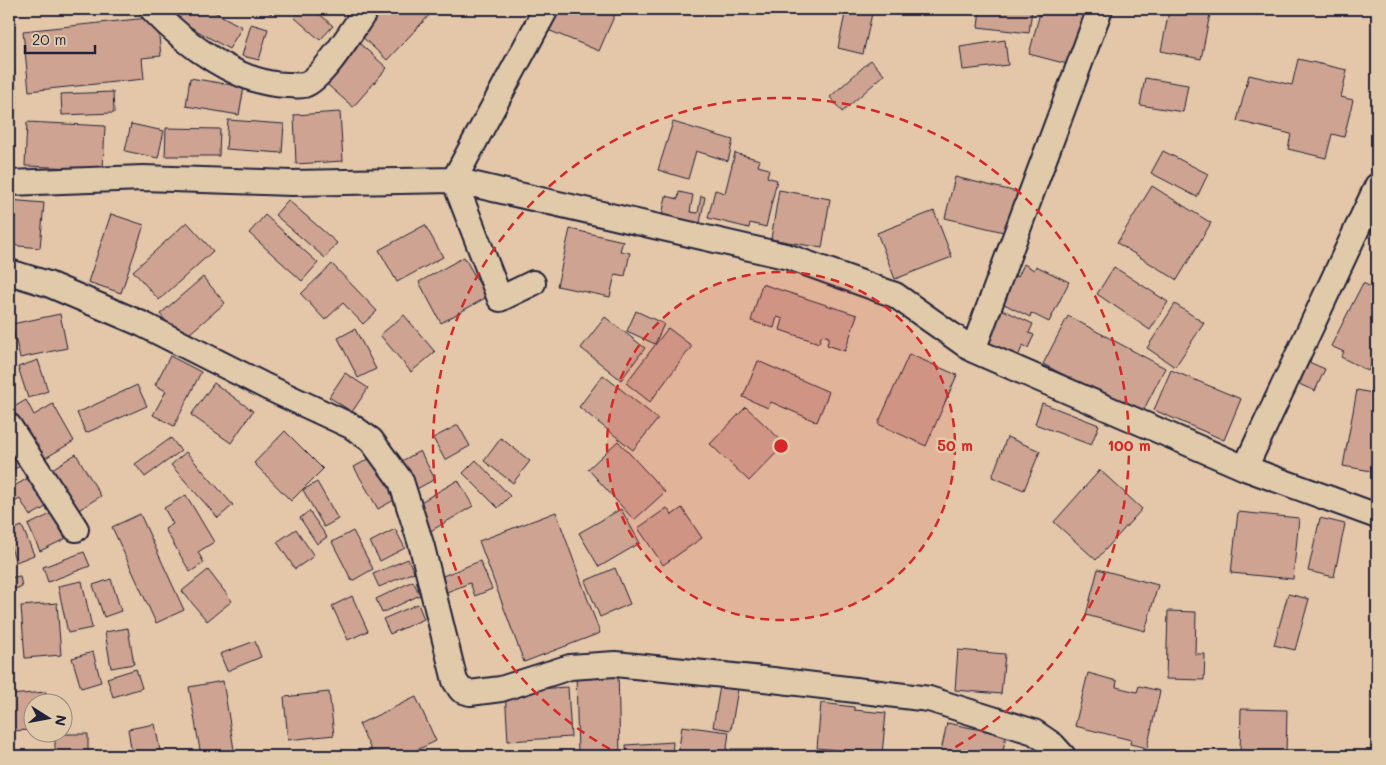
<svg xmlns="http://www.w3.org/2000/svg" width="1386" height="765" font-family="Mali,sans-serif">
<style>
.building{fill:#cea391;stroke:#22223b}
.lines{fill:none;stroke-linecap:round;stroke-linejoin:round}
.street-casing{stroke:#22223b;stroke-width:28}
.street{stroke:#e0caaa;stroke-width:24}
.ring{fill:none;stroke:#d62828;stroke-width:2.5;stroke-dasharray:9 6}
.centre{fill:#d62828;stroke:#e0caaa;stroke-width:2.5}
.ring-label{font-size:15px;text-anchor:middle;font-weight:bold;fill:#d62828;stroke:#e0caaa;stroke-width:5;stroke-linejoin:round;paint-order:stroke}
</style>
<rect width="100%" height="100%" fill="#e3c7a8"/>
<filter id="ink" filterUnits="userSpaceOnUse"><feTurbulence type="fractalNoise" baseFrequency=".02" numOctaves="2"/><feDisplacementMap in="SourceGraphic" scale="10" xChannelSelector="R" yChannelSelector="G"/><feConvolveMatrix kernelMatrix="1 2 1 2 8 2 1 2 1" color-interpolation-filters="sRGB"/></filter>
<g filter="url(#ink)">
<!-- building -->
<path class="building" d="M159,9H209L242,27L229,49Z
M264,9H275L271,14Z
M301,9H314L333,26L320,40L294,17Z
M383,9H435L387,60L359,34Z
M557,9H609L616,12L599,51L548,30Z
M846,9H873L863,54L838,48Z
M980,9H1032L1029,33L978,27Z
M1041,9H1085L1071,65L1029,54Z
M1159,9H1211L1201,59L1161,51L1169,11Z
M157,17L161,56L142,58L144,79L29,91L23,31Z
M251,24L268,29L259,60L242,56Z
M9,30H10L17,98L9,99Z
M1005,40L1008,65L963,70L960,47Z
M357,41L387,68L353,107L322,80Z
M1298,59L1347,70L1341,97L1353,100L1344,137L1332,134L1326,158L1288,149L1291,134L1237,121L1249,75L1292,85Z
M871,60L884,75L842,112L830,97Z
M190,78L244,87L239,115L186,106Z
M1145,78L1188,85L1183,112L1140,105Z
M113,92L114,113L62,115L61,94Z
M9,101H17L9,165Z
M340,112L343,161L296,164L294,115Z
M228,120L284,124L282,153L226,149Z
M27,122L105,126L103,169L25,166Z
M673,122L733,140L728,161L696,151L688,179L658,170Z
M131,124L164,131L158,158L125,151Z
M166,128L220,129L219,156H165Z
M1163,151L1208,174L1197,197L1151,173Z
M735,153L760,160L758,166L769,169L767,177L777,180L766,227L750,223L749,228L708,218L715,190L725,193Z
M955,177L1017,192L1008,233L945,218Z
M1152,186L1211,223L1177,280L1117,243Z
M779,190L830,199L822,248L771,239Z
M679,192L693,195L690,212L698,213L701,196L705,197L700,223L662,216L666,196L678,199Z
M9,200L44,203L40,248L9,245Z
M288,200L337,243L325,258L275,215Z
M934,211L952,257L895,279L877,233Z
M111,214L144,225L121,293L88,282Z
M265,215L318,263L302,281L249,233Z
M187,222L213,251L159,300L133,271Z
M425,225L443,257L397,282L379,250Z
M570,229L623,241L620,251L630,253L625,276L615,274L610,297L557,286Z
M464,257L487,297L441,323L419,282Z
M332,264L377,311L363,324L343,303L325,320L301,294Z
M1024,264L1034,270L1036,266L1069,282L1049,322L1031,313L1030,317L1000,302L1014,275L1018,277Z
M1114,267L1168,302L1150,330L1097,294Z
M203,277L225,303L182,340L160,314Z
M1363,283L1377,290V352L1368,371L1341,357L1344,352L1331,346Z
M762,284L857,315L845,351L827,345L829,337L822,335L819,343L780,330L783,319L777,317L774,328L751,321Z
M1175,304L1204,323L1175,367L1147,348Z
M997,307L1033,324L1029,333L1034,335L1028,348L1023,345L1016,361L980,343Z
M636,311L664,324L655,344L627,331Z
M60,314L67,348L20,358L12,324Z
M404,315L435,352L411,372L380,335Z
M1068,316L1165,368L1141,415L1043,364Z
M605,317L645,348L621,380L581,348Z
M668,328L692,346L650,402L626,383Z
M355,329L376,369L358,378L338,338Z
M909,354L957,375L926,446L878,424Z
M170,356L201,372L174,426L153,415L166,391L155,385Z
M38,360L48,391L28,398L18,367Z
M758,361L829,392L817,422L771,402L768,408L743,397Z
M1309,362L1325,369L1315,391L1299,384Z
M1171,370L1241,399L1224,440L1154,410Z
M345,373L368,388L352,412L329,397Z
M603,375L658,419L633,450L579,407Z
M214,383L253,411L231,443L191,415Z
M137,385L147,406L86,433L77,413Z
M1357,390L1377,394V472L1343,466Z
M26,400L34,415L53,404L74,441L37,463L9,412V410Z
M1042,403L1099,425L1091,445L1035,424Z
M746,407L785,444L749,481L710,444Z
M458,425L470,446L445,460L433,438Z
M285,431L323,469L291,501L254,463Z
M1007,437L1040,451L1024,490L992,477Z
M9,438L21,466L9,471Z
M171,438L181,451L145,477L135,464Z
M501,438L530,461L513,483L484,461Z
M618,441L665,492L634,520L588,469Z
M420,451L435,479L413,491L398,463Z
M186,452L233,505L218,518L171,465Z
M76,454L101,496L77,511L52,469Z
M372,457L396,499L378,509L354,467Z
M476,460L510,496L498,508L463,473Z
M1100,470L1142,509L1096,560L1054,522Z
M30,477L46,507L30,516L20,499L9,505V489Z
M458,480L473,506L429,532L414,506Z
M317,482L338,519L324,527L303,490Z
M186,495L214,542L198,552L204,563L190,572L165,529L173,524L164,508Z
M667,508L672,515L682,508L702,538L663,565L638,528Z
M621,509L640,543L599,567L579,533Z
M309,511L327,537L317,544L300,518Z
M556,512L600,633L524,662L479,541Z
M1238,512L1299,518L1293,579L1231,573Z
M53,513L65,539L40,551L28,525Z
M140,514L184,610L156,623L112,527Z
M1320,518L1345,524L1334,577L1308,571Z
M22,526L34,555L16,562L9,542V531Z
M296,529L314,556L295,569L277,542Z
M395,529L405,548L380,561L370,542Z
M353,531L373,569L352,581L332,542Z
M84,552L90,566L48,582L43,567Z
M408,559L414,572L379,587L373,574Z
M480,561L492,589L475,596L470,583L439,595L433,580Z
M615,568L630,604L600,617L585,581Z
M1098,569L1158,585L1145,631L1086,615Z
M208,570L232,601L207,621L182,591Z
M20,576L22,587L9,590V578Z
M111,579L121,611L104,617L93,585Z
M82,581L92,628L68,633L58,586Z
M413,581L420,595L382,613L376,599Z
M1288,594L1309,599L1295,650L1274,645Z
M352,596L368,631L348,640L332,606Z
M57,603L61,655L25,658L21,606Z
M418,604L424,619L390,634L383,619Z
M1168,611L1196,612L1195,654H1205L1204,680L1166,679Z
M128,628L134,664L111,668L105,632Z
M255,641L261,657L227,671L220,654Z
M958,650L1005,654L1001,694L955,690Z
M93,652L101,682L81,688L72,658Z
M136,669L142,688L113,697L107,678Z
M618,670L620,756H578L576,671Z
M1088,673L1117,681L1116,687L1137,692L1139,686L1160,691L1147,748L1130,744L1131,740L1075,726Z
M223,681L235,756H201L189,687Z
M720,686L738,689L731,730L713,727Z
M568,687L571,737L508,741L505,691Z
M46,692V702H32V730L9,731V695Z
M329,692L334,735L288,740L284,697Z
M416,697L436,741L404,756H374L359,724Z
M821,703L854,707V710L886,713L882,754L817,748Z
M1241,709L1287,710L1286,756H1240Z
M947,723L1006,735L1002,756H940Z
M155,724L161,756H123L132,754L128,729Z
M682,726L729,732L726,756H678Z
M55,734H88V756H55Z
M673,742L672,756H627L626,745Z
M731,749H774V756H731Z
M108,752L109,756H93V754Z
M824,755H869V756H824Z"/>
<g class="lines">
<defs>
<path id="street" d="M152,9C185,44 239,85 288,85C293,85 300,86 304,85C323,79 352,30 364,13
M1100,9L973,350L1245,468L1377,516
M9,183L143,178L291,183L454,180L546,9
M9,272L48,284L142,324L267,387L351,426L371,440L401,481L422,547L455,681L461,690L470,693L501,689L570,667L615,664L773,680L929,699L1034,732L1053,745L1063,756
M533,283L500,299L454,180L789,257L895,295L973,350
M9,426L76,529
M1245,468L1377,186"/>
</defs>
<!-- street casing -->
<use href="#street" class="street-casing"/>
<!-- street -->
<use href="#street" class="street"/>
</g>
</g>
<!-- distance rings -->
<circle cx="781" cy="446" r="174" fill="#d62828" fill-opacity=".12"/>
<g class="ring">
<circle cx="781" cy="446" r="174"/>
<path d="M623 756A348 348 0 1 1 939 756"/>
</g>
<circle cx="781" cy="446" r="8" class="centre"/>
<g class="ring-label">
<text x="955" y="451">50 m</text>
<text x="1129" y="451">100 m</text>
</g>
<!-- margin -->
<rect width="1386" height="765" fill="none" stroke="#e0caaa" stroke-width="30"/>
<rect x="15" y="15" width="1356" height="735" fill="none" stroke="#22223b" stroke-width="2" filter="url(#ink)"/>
<!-- north arrow -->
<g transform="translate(48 718) rotate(101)"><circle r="24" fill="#e0caaa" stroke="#94877e"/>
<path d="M0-4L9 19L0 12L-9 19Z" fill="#22223b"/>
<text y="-8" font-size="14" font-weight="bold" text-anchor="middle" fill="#22223b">N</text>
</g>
<!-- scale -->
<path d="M25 45v8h70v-8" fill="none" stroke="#22223b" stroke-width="2.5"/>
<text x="32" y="45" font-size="15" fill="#22223b" stroke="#e0caaa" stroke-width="4" paint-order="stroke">20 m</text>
</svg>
